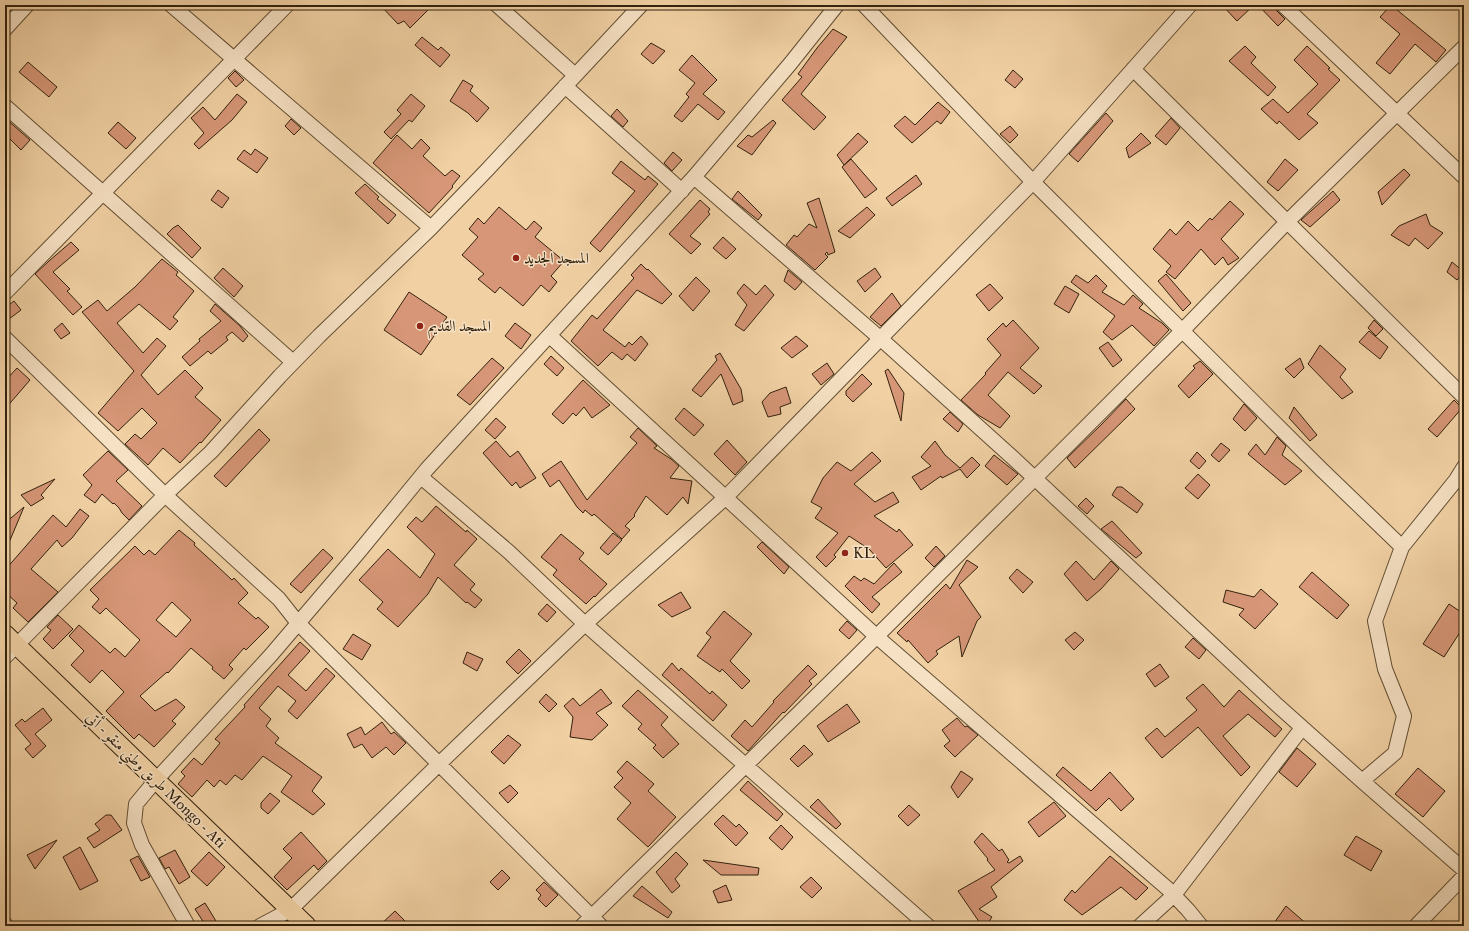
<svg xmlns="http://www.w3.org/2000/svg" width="1469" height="931" font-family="'IM FELL Great Primer',Amiri,serif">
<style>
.building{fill:#d69677;stroke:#32220d;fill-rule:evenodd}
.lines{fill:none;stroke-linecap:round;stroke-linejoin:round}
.minor-casing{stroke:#624e33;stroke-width:16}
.major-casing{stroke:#32220d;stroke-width:20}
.minor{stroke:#f6e1c4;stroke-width:14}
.major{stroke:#f1d1a4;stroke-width:18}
.poi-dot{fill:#8f2418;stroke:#f6e1c4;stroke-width:1.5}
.labels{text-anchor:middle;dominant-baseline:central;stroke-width:3;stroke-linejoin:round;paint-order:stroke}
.poi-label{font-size:15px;fill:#32220d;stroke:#f6e1c4;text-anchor:start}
.street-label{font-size:15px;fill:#32220d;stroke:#f6e1c4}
</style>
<rect width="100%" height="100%" fill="#f1d1a4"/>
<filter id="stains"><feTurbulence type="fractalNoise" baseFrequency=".005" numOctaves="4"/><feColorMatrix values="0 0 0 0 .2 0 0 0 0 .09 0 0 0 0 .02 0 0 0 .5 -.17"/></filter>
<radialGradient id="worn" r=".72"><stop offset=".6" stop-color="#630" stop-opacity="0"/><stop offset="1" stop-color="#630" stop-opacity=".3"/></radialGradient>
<!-- building -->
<path class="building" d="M380,5H433L410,28L404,21L398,24Z
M1222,5H1254L1237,21Z
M1258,5H1275L1277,11L1285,19L1278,26Z
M1391,5L1446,50L1436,62L1415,44L1390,74L1376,63L1400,34L1380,17Z
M833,29L847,37L801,94L826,117L814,130L782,100L802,77L798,74L817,48Z
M422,37L438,50L441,47L450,55L440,67L415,45Z
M651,43L665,51L653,64L641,54Z
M1245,46L1256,57L1251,63L1276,87L1268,96L1229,61Z
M1307,46L1330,68L1328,69L1340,80L1307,114L1318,123L1299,140L1279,121L1277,124L1261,109L1273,99L1288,113L1318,84L1294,60Z
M692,55L717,80L703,94L725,112L718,120L698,104L682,122L674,116L689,97L686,94L695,83L679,70Z
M28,62L57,87L49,97L19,72Z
M1013,70L1023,79L1015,88L1005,80Z
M235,71L244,80L236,87L228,78Z
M463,80L473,86L470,91L489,108L477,122L468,113L450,101Z
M237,94L247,102L232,120L199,149L194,144L204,133L191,118L203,107L215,120Z
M411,94L425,106L412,122L409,120L391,139L384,132L401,114L397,110Z
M938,102L950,112L941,124L937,121L912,143L894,126L905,116L915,125Z
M617,109L628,121L623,127L611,116Z
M1106,113L1113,121L1078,162L1069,154Z
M5,118L30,140L21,150L5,134Z
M1171,118L1180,128L1166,145L1155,136Z
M291,119L301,128L294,135L285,126Z
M773,120L776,123L752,155L737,146L748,135L752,137Z
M118,122L136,138L126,149L108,133Z
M1010,126L1018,135L1010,143L1000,134Z
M858,133L868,142L844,165L837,155Z
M1141,133L1151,143L1129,158L1126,148Z
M397,135L412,149L421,139L430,148L423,156L445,176L452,170L460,176L452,186L453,187L429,213L373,163Z
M255,149L268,158L257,173L237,159L244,150L251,155Z
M673,152L682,160L672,171L664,163Z
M851,159L877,189L865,198L842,167Z
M1285,159L1298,170L1278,191L1267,182Z
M621,161L645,180L648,176L658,184L600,252L590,243L635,191L612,173Z
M1404,169L1410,175L1382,205L1378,192Z
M916,175L922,184L892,206L886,198Z
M365,184L379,197L377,199L396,215L388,224L355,193Z
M218,190L229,198L222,208L211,200Z
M738,191L762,215L758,220L732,199Z
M1333,191L1340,200L1310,227L1301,220Z
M819,198L835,252L828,255L827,252L825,254L828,257L815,270L786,245L794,235L797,237L809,224L817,228L807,203Z
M700,200L710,209L708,212L710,214L690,236L701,244L691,254L669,234Z
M1230,201L1244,214L1221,239L1239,258L1228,265L1223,257L1215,265L1201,249L1175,279L1166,272L1171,266L1153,249L1170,229L1176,235L1188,221L1198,231L1210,218L1212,220Z
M499,207L526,230L534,221L542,228L535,237L564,261L551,276L557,282L549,292L541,285L523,306L500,287L495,293L478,279L484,274L462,255L478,237L469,229L478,218L484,224Z
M867,207L875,215L850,238L838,231Z
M1426,214L1430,225L1443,233L1428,249L1415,238L1409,246L1391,235L1399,226Z
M178,225L201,248L192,258L167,234L173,228Z
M723,237L736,249L726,259L713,248Z
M71,242L79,250L53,272L70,289L67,291L82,307L73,315L35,274L49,261Z
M162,259L178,272L176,275L194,291L173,317L178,321L170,330L139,304L117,323L143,353L157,338L166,346L141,375L158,395L185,370L203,388L195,397L221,420L201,443L200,442L180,463L163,448L148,465L125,444L135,434L141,439L157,423L142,408L118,431L98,413L134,371L82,312L98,300L107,311L135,287Z
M1452,262L1464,272L1457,280L1447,272Z
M641,264L647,270L648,269L672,294L662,304L637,290L603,330L625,347L629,342L632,345L641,336L648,344L635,361L627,354L622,360L612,352L598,366L571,341L592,315L597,319L634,278L631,275Z
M223,268L243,286L234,297L214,278Z
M875,268L881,277L865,292L857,281Z
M788,270L802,282L795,290L784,281Z
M1166,274L1191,303L1183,311L1158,281Z
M1076,275L1088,283L1096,275L1107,286L1102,292L1124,305L1133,295L1143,304L1139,308L1162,323L1169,330L1154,346L1132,325L1112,340L1103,332L1115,316L1071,282Z
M696,277L710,291L693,311L679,296Z
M744,284L756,295L765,285L774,295L744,331L735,325L747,305L737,293Z
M990,284L1003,298L989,311L976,295Z
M1065,286L1079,294L1069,313L1054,304Z
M409,292L447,317L421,355L384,330Z
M892,293L901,306L881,326L870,317Z
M14,301L21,310L5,322V308Z
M215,304L240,326L248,336L243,342L232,332L226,337L228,340L211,354L208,351L190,366L182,357L200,341L199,339L221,321L210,311Z
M1013,320L1039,348L1020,368L1042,386L1034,394L1008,372L988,395L1010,416L1000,428L978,415L961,400L986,374L985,373L1001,355L987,339L1003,323L1006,327Z
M1374,320L1383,329L1376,336L1368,328Z
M62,323L70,333L61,339L54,330Z
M515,323L531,335L521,349L505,336Z
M1369,331L1388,347L1380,359L1359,342Z
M796,336L808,346L792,358L781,348Z
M1108,342L1122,360L1113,367L1099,348Z
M1320,345L1346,369L1340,377L1353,392L1342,399L1308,364Z
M720,353L741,389L743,401L733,405L721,374L701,397L692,390L717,360L715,356Z
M551,356L564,368L557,376L544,364Z
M492,358L504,368L470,405L457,395Z
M1300,358L1304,368L1294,378L1285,369Z
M1200,361L1213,374L1189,398L1178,386L1195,368L1193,366Z
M827,363L834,374L821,385L812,374Z
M17,368L30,380L5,409V381Z
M888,369L904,393L901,421L885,371Z
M862,374L872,384L853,402L846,395V391Z
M583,380L610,405L592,418L584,407L576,416L573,413L563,424L552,414Z
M786,387L791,403L780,407L781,414L768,417L762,402L770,393Z
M1126,399L1135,409L1075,468L1067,458L1102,424Z
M1454,400L1462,408L1437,437L1428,429Z
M1244,404L1257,418L1245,431L1233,419Z
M1294,407L1317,435L1310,441L1289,418Z
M684,408L704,425L694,436L675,419Z
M950,412L963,424L958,432L943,419Z
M496,418L506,427L495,439L485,430Z
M638,428L657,446L654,448L671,459L679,466L670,478L692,481L688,504L683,497L667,515L646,496L634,515L635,516L625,526L630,530L622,539L594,514L592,516L585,510L583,513L577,507L559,480L550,487L542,474L561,461L587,500L637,443L630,437Z
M259,429L270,440L226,487L214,476Z
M1277,437L1286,446L1282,455L1302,471L1285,485L1248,454L1256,444L1265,455Z
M727,440L747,462L735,475L714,454Z
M496,441L510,457L518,451L536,478L520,488L516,482L512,486L483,453Z
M935,441L945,455L960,468L972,457L980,465L967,478L960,469L942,478L941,476L921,490L912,477L931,466L921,457Z
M1221,443L1230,450L1219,462L1211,455Z
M108,451L128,470L116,481L142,506L129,520L122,513L119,508L114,503L113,504L102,494L95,503L84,495L92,485L83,475Z
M872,452L881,461L854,484L875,502L893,492L899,502L874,516L897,532L899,529L913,545L886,568L869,549L849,536L834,555L836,557L826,567L816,557L838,533L815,518L822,508L811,502L823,478L837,462L851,471Z
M1197,452L1206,461L1199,469L1190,461Z
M994,455L1018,474L1007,485L985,466Z
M1198,474L1210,485L1198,499L1185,488Z
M55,479L41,495L44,498L31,506L21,495Z
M1117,487H1122L1143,504L1137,513L1112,495Z
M1086,498L1094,506L1087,514L1078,506Z
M436,506L466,532L467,530L477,539L454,565L475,584L470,590L482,600L475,608L467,602L466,603L438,577L428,594L398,627L377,609L383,602L359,580L388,549L420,578L435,554L407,527L416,517L422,522Z
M24,507L5,552V523Z
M80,509L89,516L72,538L62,547L57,540L31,569L58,592L28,622L13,608L17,603L5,592V570L53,515L66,527Z
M1112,521L1142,553L1136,558L1101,529Z
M179,530L195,543L194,545L216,565L232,580L234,578L248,593L238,603L256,619L258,617L269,627L246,650L244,648L229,665L233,669L224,679L212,669L213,667L191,648L168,673L167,672L140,696L155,711L176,699L185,707L172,721L176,724L154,747L139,734L134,739L106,711L124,692L102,670L90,683L71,665L84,651L69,636L79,625L110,653L115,648L125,657L140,640L106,608L100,614L92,607L99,599L90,590L135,546L144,555L149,550L155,555ZM172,602L191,620L176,637L156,620Z
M613,533L622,540L608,555L600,548Z
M561,534L584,553L579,559L607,584L595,597L594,596L586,604L553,575L557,570L541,557Z
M762,542L789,567L784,574L757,547Z
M936,546L945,556L934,567L925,558Z
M323,549L333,558L301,593L290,584Z
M967,560L978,567L959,585L981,617L977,621L962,657L959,636L936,651L938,654L928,663L908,640L907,642L897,633L946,584L950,589Z
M1076,561L1094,580L1111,561L1119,569L1101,589L1087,601L1064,574Z
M894,563L902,572L872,597L880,604L872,613L845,586L854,576L861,581L864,578L874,584Z
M1017,569L1033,582L1023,593L1009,578Z
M1312,572L1349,605L1337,619L1299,587Z
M1261,589L1278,604L1255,629L1239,615L1244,609L1223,602L1226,590L1254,597Z
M681,592L691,608L672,617L658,605Z
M547,604L556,612L547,622L538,614Z
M1449,604L1464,614V626L1444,657L1423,644Z
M724,611L752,634L730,661L750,681L742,689L722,669L720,672L697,656L711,637L706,633Z
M58,615L73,629L53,649L43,639L51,630L47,627Z
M847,621L857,630L849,639L839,630Z
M1075,632L1084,640L1074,650L1065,640Z
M353,634L371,645L362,660L343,649Z
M1193,638L1206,650L1199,659L1185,647Z
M300,642L310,651L288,675L306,691L326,668L335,676L297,719L288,711L296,701L278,686L259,708L271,719L266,726L279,738L275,743L322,777L312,791L325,804L313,815L281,792L292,776L263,756L242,780L235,775L226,785L220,780L214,787L207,780L192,797L178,784L185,776L181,772L194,758L202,765L220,743L215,739L245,707L244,705Z
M519,649L531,661L518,674L506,662Z
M467,652L483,659L477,671L463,663Z
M672,663L679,671L681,668L710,694L712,691L727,705L713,721L662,675Z
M1160,664L1169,677L1155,687L1146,674Z
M808,665L817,674L809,681L812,684L784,713L783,712L748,751L731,736L745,720L752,727L774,702L773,701Z
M1203,684L1224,707L1239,690L1282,729L1275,737L1248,714L1223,736L1250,767L1241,776L1198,727L1162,758L1145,738L1157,728L1165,737L1197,710L1186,698Z
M601,689L612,703L596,713L608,725L592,740L570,737L573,717L564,706L573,698L580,706Z
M638,690L668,717L661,725L679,744L663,758L653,748L656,745L638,729L642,724L622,706Z
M546,694L557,704L549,712L539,702Z
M847,704L860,722L828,742L817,726Z
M43,708L52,720L35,734L46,746L33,758L25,749L31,744L15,725L22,719L25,722Z
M957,718L965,727L967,726L978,735L955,757L944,746L950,741L942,730Z
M382,722L391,734L394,732L406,743L394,755L386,747L372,758L362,744L354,748L347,734L361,727L365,735Z
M508,735L521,745L504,764L491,752Z
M804,745L813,754L798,767L790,759Z
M1297,748L1316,764L1297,787L1279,772Z
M627,761L654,784L648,791L676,817L648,847L617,819L631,803L614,787L623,778L617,772Z
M1063,767L1091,791L1110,772L1134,799L1121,811L1109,798L1096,811L1056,775Z
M1418,768L1445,791L1423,817L1395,794Z
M961,771L973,779L958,798L951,787Z
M748,781L783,814L777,821L740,790Z
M510,785L518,793L508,803L499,793Z
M270,793L280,801L268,814L261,808V803Z
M818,799L841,824L836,829L810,807Z
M1054,802L1066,816L1039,837L1028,822Z
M909,805L920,815L908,826L898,816Z
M106,815H111L122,830L94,848L87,838L100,830L95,824Z
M723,815L736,827L739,824L748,833L736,846L714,824Z
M781,825L793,837L782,850L769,838Z
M301,832L327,861L318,870L314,865L287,890L274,877L292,858L283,849Z
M982,833L999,851L1002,849L1009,860L1007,862L1009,863L1020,856L1023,861L991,887L997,897L979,909L992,917L986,926H982L958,891L995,870L987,860L988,859L974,842Z
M1356,836L1382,851L1371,871L1344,855Z
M57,840L35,869L27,855Z
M80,847L98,881L80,890L63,857Z
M175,850L190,877L179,884L169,867L165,869L159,858Z
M209,852L225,867L207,886L191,871Z
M676,852L688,864L675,879L680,886L672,893L656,872Z
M138,856L150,877L141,881L130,860Z
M1110,856L1148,888L1136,900L1121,887L1082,915L1064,900L1072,890L1075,893Z
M703,860L759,868L758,875H721Z
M502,870L510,878L498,890L490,882Z
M811,877L822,888L812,898L800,887Z
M544,882L558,895L546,907L538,899L541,895L536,890Z
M726,885L732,900L718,903L713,891Z
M642,886L672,912L668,918L633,896Z
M205,903L219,926H206L195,909Z
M1286,906L1309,926H1272Z
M395,911L410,926H379Z"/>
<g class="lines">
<defs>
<path id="minor" d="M171,5L431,228
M497,5L575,75
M864,5L1033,182L1321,469L1402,547
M1283,5L1464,177
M5,29L27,5
M1133,69L1464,397
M565,86L682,191
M5,106L293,362
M694,177L881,339L1012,457L1276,704L1362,781L1464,870
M5,293L287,5
M550,336L876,636L1168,889L1188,910L1201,926
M5,338L165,495L279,599L298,623L601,926
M421,477L509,552L585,624L928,926
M5,657L165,495L211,452L280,376L319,336L431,228L487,170L641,5
M1362,781L1395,753L1404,716L1385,669L1375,621L1402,547L1456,480L1464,467
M5,924L6,926
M188,926L142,845L134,823L136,804L156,780L271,655L358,553L427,469L694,177L790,64L837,5
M260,926L290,910L439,764L585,624L725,498L1033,182L1190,5
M582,926L855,658L1183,330L1287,222L1464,47
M1140,926L1174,895L1302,728
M1416,926L1464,876"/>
<path id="major" d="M5,634L307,926"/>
</defs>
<!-- minor casing -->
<use href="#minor" class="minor-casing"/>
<!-- major casing -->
<use href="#major" class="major-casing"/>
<!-- minor -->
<use href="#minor" class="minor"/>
<!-- major -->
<use href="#major" class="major"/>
</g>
<!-- markers -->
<g class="poi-dot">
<circle cx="516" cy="258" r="4"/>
<circle cx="420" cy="326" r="4"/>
<circle cx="845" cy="553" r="4"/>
</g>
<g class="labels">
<!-- poi labels -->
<g class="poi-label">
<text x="524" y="258">المسجد الجديد</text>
<text x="428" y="326">المسجد القديم</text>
<text x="853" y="553">KL</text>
</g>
<!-- street labels -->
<g class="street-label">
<text transform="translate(156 780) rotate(44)">طريق وطني منقو - أتي Mongo - Ati</text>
</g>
</g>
<!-- margin -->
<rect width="1469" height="931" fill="none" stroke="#f1d1a4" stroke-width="20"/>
<rect x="6" y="6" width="1457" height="919" fill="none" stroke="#32220d" stroke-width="2"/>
<rect x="10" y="10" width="1449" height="911" fill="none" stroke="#32220d"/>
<rect width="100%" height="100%" filter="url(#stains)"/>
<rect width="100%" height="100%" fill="url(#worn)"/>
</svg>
